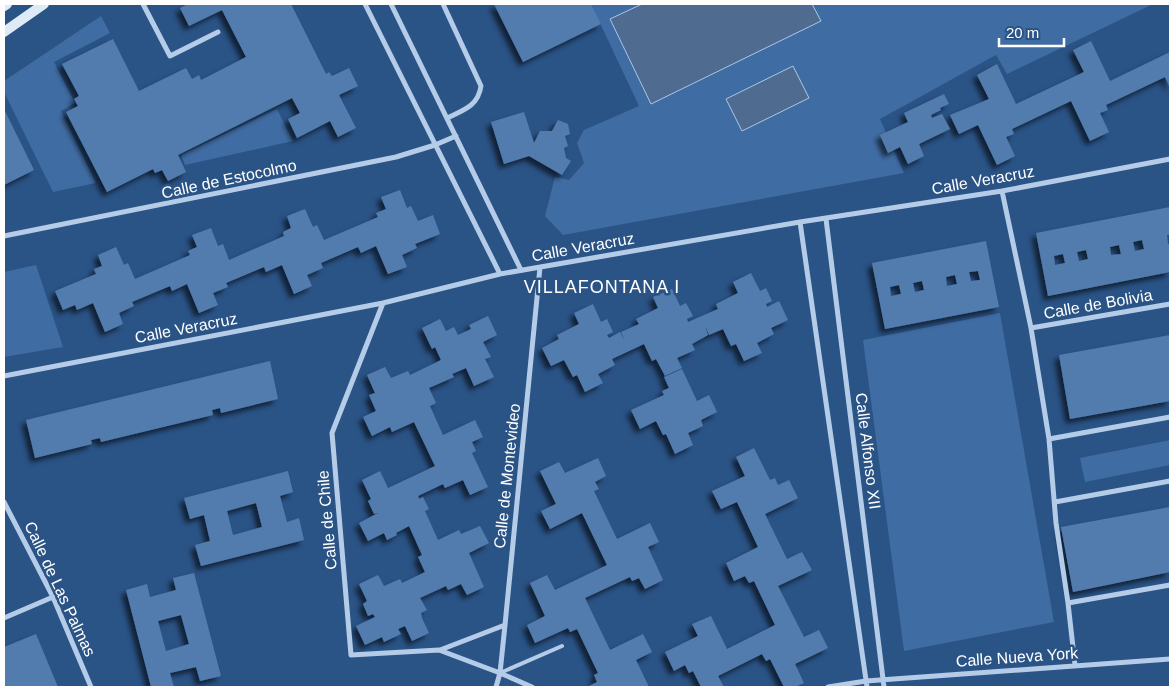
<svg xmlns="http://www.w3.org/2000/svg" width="1174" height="691" font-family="Helvetica,sans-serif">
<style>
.green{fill:#3f6ca3}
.water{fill:#4f6c90;stroke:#aac7e8}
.building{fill:#537cae;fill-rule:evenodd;filter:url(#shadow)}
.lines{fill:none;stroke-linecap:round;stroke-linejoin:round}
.lane{stroke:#b5cce8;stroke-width:4}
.street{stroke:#b5cce8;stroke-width:5}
.secondary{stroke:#dfeaf7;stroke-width:10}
.labels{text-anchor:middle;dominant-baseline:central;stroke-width:5;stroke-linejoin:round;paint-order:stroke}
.street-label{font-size:16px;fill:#fff;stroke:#2a5386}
.neighbourhood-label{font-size:18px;letter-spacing:1px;fill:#fff;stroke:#2a5386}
</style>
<defs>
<filter id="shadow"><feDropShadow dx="-4.5" dy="4.5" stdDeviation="2.5" flood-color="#0009"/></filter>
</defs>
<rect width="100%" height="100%" fill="#2a5386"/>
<!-- green -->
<path class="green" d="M591,4H1153L1007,74L996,55L880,119L904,173L563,235L545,216L555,177L569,180L584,163L577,143L584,130L639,106Z
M101,16L110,33L54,62L75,103L61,111L96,183L53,192L4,92V81Z
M277,109L293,141L185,165L181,155Z
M36,265L63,347L4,357V272Z
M1000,313L1054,622L904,651L863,340Z
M1170,440V465L1085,482L1080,458Z"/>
<!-- water -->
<path class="water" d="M642,4H812L821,21L651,104L610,19Z
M793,66L809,98L742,131L726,99Z"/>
<!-- building -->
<path class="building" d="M188,4H291L326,74L329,72L332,76L349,68L358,86L339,95L356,128L338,137L330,121L297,138L288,119L300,113L292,98L178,155L186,172L168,181L162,170L155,173L153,169L107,192L66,112L78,106L74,99L79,96L62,64L113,39L139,91L186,68L192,79L199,75L201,80L246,57L222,10L189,26L180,8Z
M494,4H591L601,24L523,62Z
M1091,41L1110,81L1170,52V88L1165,77L1106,105L1108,110L1100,113L1109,132L1090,141L1071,101L1012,129L1014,134L1006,137L1015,156L997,165L978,125L959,134L950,115L989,99L977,75L997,64L1016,104L1084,72L1073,50Z
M944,94L949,104L940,108L941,110L931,115L932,118L942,114L950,129L919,144L924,156L908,164L900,147L888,153L880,135L908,122L904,113Z
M4,109L34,170L4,185Z
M524,112L534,143L540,131H552L558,120L568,124L570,134L565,136L568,146L564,148L566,158L571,161L562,175L529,156L504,164L491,122Z
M400,190L407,208L411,206L418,221L433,215L440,234L415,244L417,248L402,255L407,267L388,274L376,246L361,253L358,247L321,263L323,268L307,275L312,286L294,294L282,265L266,272L264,267L226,283L228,287L213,293L218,305L199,313L187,284L172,291L170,286L132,302L134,306L119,313L123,324L105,332L93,303L77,310L75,305L63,310L55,291L96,274L94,269L102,266L98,255L116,247L124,265L128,263L135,279L190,255L188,251L197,247L192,235L211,228L218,246L223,244L229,260L284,236L283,232L291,228L287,216L305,209L313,227L317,225L324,240L378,217L376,213L386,209L381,197Z
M1170,207V235H1167L1168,244H1170V272L1048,296L1036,233ZM1142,240L1144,249L1135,251L1133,242ZM1119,245L1121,254L1111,255L1110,247ZM1086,250L1088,259L1079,261L1077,252ZM1063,254L1065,263L1055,265L1054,256Z
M986,241L999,307L885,329L872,263ZM978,271L980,280L971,281L969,272ZM955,275L957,284L947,286L946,277ZM922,281L924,290L915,292L913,283ZM899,285L901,294L891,296L890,287Z
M751,273L760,291L766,288L772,301L766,304L767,307L779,301L788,320L771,328L774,334L757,343L762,353L744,361L736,344L731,346L723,329L709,335L705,326L708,335L692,344L695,350L677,358L682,368L665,376L656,359L652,361L644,344L612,359L615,365L598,374L603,383L585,392L577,375L573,377L564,360L551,366L542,348L559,339L557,335L579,324L574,313L593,304L601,322L607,319L613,332L607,335L609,338L620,332L625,341L621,332L639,324L636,319L658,308L653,297L672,289L680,306L686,303L693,316L687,319L688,322L718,309L716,304L738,293L733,282Z
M488,316L497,335L483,342L491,357L485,359L494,377L474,386L466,368L452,374L454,377L429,388L436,403L430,406L443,435L475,420L483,437L472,442L476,451L472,453L488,487L470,495L463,480L445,488L443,484L418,496L419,499L423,497L429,509L425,511L438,540L459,530L461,534L480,526L489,543L469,553L484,587L467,595L461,584L448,590L446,586L420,598L427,610L421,613L422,618L429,633L412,641L405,626L398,629L401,634L384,642L382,637L365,645L356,626L375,617L373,614L368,616L363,604L367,601L359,584L378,575L384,586L400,579L402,583L425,572L418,557L422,555L409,526L396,533L397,535L387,540L384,533L368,541L359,523L378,513L374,514L368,501L371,499L362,480L380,471L388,488L435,466L414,422L392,432L390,427L372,436L363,417L376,411L369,395L375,393L367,375L385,367L391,378L408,371L410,375L441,360L435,347L432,349L422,328L440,319L446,331L454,327L458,335L471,329L469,325Z
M1170,335V401L1070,419L1059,355Z
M270,361L278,399L221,413L220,408L212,410L213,415L101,442L100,438L91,440L92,444L35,458L26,420Z
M682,369L697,401L709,395L717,412L701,420L703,426L688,433L693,445L675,454L666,434L663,435L656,421L640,429L631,410L664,395L662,391L669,388L664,377Z
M754,448L770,480L775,478L778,485L789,480L798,498L765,514L787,559L802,552L812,570L778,586L804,637L819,630L828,648L795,664L804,683L795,687H784L770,659L766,661L762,654L718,676L724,687H701L693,671L689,673L685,665L674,671L665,652L698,636L692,624L711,616L727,649L775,625L754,581L749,583L745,576L734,581L726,563L758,547L737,502L721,509L712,491L745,476L736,457Z
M598,458L606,476L595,482L599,489L594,491L617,539L650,523L659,542L648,547L663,580L645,589L639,578L632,581L630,577L585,598L610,650L643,634L652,652L636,660L649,687H587L597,682L594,675L598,673L577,629L570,632L568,628L535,643L527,625L545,616L530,583L547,575L555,590L607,565L582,513L550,529L541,511L556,504L540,471L559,462L565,473Z
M288,471L293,492L280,496L287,522L299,518L304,540L201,566L195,545L210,541L204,515L190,519L184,498ZM256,503L262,527L233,535L227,511Z
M1170,507V572L1073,592L1061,527Z
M194,573L221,676L200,681L196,667L170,673L174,687H151L126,590L147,584L150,597L176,590L173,578ZM181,615L189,644L166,651L158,621Z
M36,634L58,687H4V647Z"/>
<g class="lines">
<!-- lane -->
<path class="lane" d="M500,673L562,646"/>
<!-- street -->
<path class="street" d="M143,4L170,56L218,32
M365,4L500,274
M391,4L521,270
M443,4L481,86C478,106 464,110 447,118
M1002,191L1031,328L1049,439L1056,523L1068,603L1075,665
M826,219L884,687
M800,222L867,687
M4,236L396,157L435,145L456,136
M383,303L332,433L351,655L439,650L500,673L532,687
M1031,328L1170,304
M4,376L383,303L500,274L800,222L1002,191L1170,159
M1049,439L1170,417
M4,502L53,597L91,687
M1055,502L1170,481
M1068,603L1170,585
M4,618L53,597
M440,650L505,625
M496,687L500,673L505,625L540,267
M828,687L866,681L1170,659"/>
<!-- secondary -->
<path class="secondary" d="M4,6L7,4
M4,32L44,4"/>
</g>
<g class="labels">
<!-- street labels -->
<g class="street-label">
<text transform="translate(229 179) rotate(-12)">Calle de Estocolmo</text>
<text transform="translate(983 180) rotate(-10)">Calle Veracruz</text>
<text transform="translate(583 247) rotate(-10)">Calle Veracruz</text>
<text transform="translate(1098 304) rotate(-10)">Calle de Bolivia</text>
<text transform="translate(186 328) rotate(-11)">Calle Veracruz</text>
<text transform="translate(868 451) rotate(83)">Calle Alfonso XII</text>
<text transform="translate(507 476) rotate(-84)">Calle de Montevideo</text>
<text transform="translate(327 520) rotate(-95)">Calle de Chile</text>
<text transform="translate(60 589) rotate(65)">Calle de Las Palmas</text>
<text transform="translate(1017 657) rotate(-4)">Calle Nueva York</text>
</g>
<!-- neighbourhood labels -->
<g class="neighbourhood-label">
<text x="602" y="287">VILLAFONTANA I</text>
</g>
</g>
<!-- border -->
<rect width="1174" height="691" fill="none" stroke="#ffffff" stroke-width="10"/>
<!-- scale -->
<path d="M999 38v8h65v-8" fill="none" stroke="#ffffff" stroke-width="2.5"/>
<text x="1006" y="38" font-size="15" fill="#ffffff" stroke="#2a5386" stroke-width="4" paint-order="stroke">20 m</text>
</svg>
